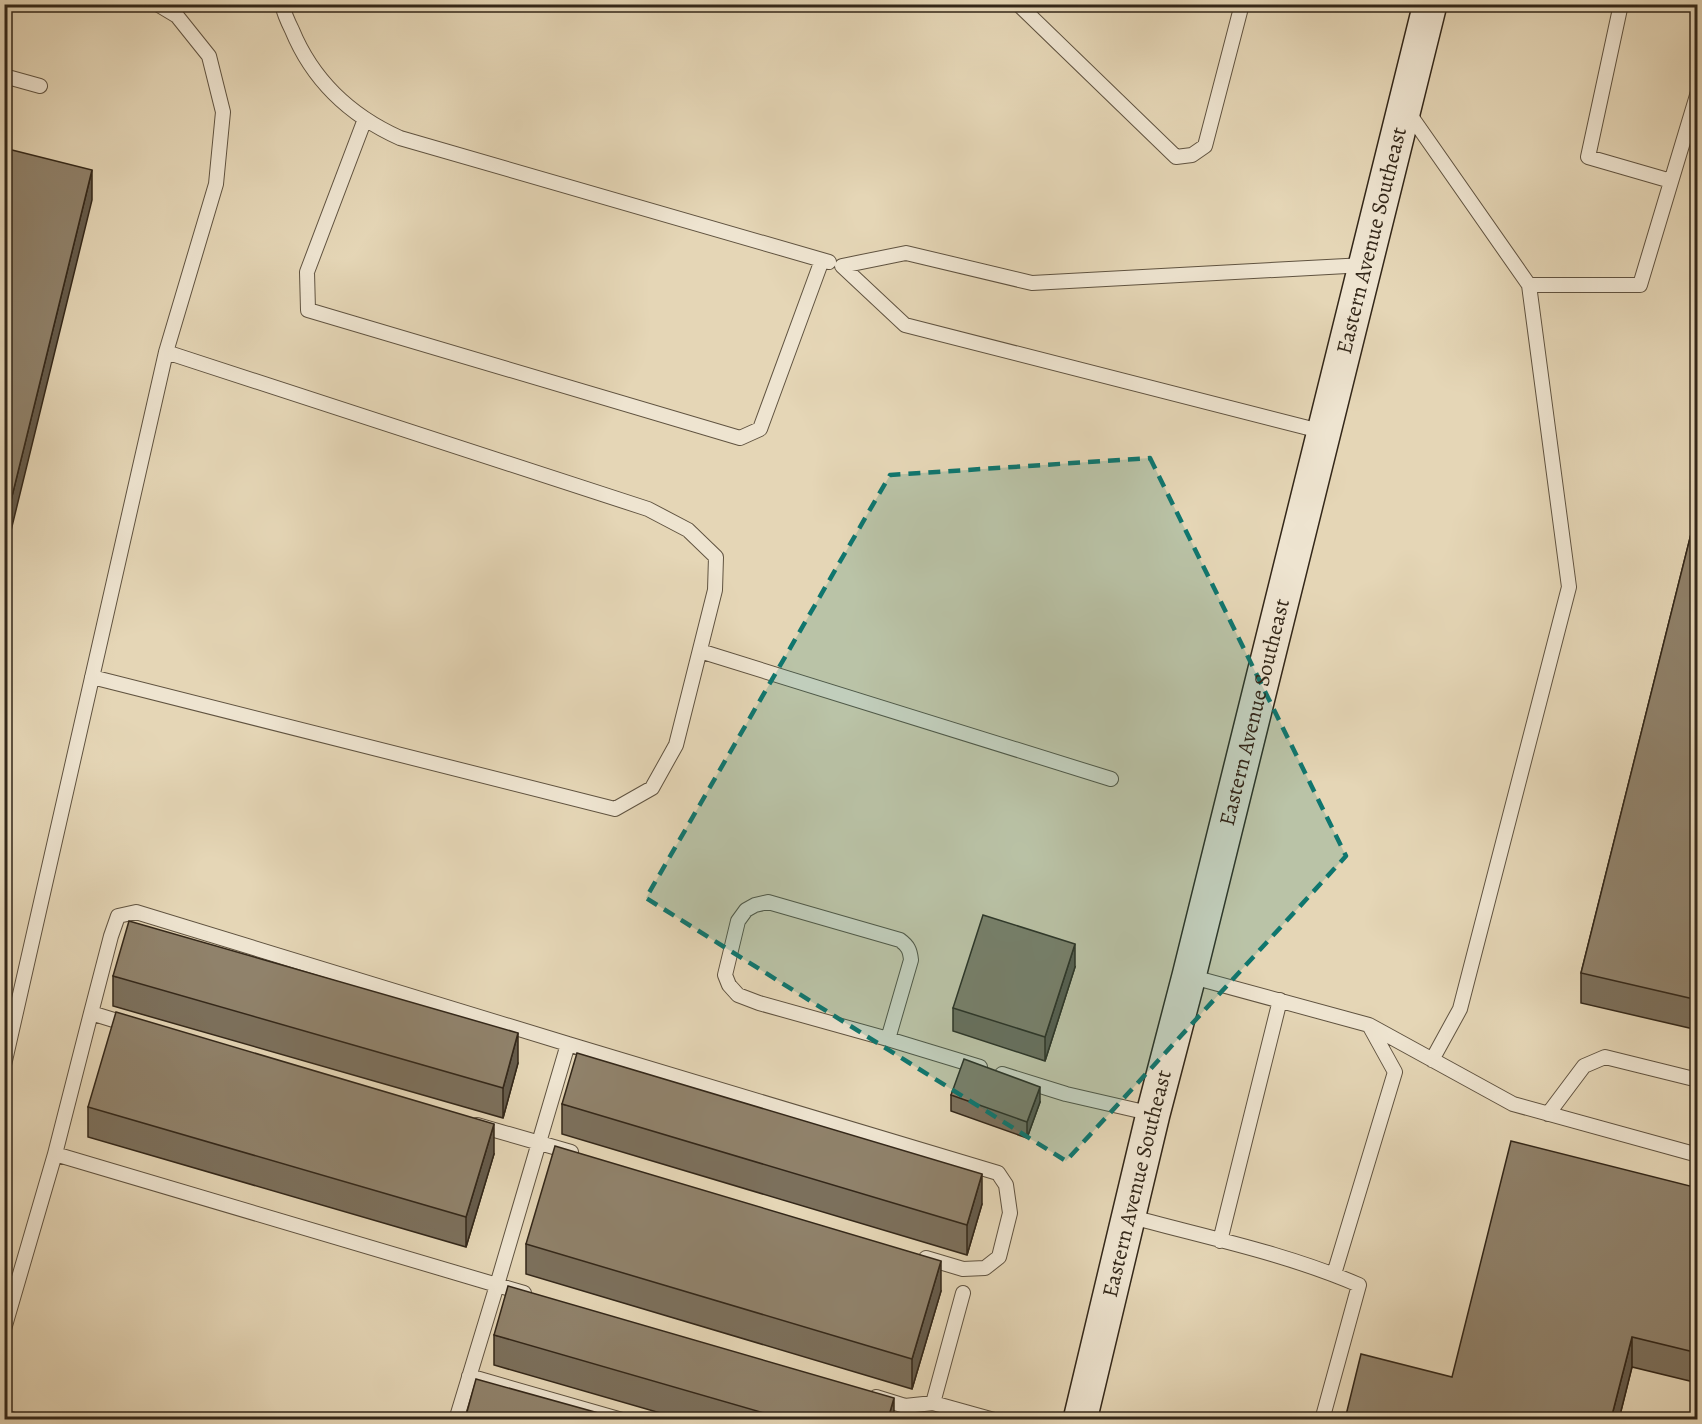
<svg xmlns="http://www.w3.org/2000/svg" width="1702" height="1424" font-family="Alegreya,serif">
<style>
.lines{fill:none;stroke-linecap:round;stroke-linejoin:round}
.service-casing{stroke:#605340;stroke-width:16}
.secondary-casing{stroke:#332719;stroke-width:36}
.service{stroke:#eee4d0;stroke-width:14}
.secondary{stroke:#eee4d0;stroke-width:33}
.wall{fill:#7c705c;stroke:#332719;stroke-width:1.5}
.shaded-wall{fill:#655b4b;stroke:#332719;stroke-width:1.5}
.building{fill:#90826b;stroke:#332719;stroke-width:1.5}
.marked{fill:#0f766e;fill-opacity:0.2;stroke:#0f766e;stroke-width:4.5;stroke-dasharray:12 8;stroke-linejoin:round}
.labels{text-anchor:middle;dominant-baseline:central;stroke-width:6;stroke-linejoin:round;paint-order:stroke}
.street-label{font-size:22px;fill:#332719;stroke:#eee4d0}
</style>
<rect width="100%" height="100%" fill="#e5d6b6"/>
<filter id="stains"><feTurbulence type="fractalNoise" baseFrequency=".00333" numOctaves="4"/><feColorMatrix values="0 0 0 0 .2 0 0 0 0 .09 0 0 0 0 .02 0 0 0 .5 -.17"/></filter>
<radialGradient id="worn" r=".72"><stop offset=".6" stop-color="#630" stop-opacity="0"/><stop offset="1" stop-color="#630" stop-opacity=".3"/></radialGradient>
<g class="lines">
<defs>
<path id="service" d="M282,4C284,13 288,22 292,30C313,81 351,116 400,138L829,262
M1018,4L1176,157L1192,155L1205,146L1242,4
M1621,4L1588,157L1671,181
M4,76L40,86
M1406,109L1529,285L1569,587L1460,1009L1432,1060
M365,119L307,272L308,310L740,438L760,429L822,260
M1529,285H1640L1698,92
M1324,432L905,325L842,266L906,253L1032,283L1365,265
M700,651L1111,779
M92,677L615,809L652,788L676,745L715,590L716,557L688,530L648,509L166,352
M1189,976L1369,1025L1395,1072L1334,1274
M91,1013L55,1154L497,1285L456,1420
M130,1025L91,1013L111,936L118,916L136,912L568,1044
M1369,1025L1513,1104L1698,1155
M888,1039L911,960C910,950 908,946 900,940L768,902L755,905L746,910L738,921L725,975L729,985L738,995L759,1003L888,1039L980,1067
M4,1065L166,352L216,184L223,112L209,56L177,16L157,4
M1002,1074L1066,1094L1153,1114
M1548,1114L1584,1066L1605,1057L1698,1080
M477,1125L571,1152
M1128,1216C1205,1237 1285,1253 1359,1285L1322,1420
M1220,1241L1280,1000
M524,1293L497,1285L568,1044L998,1173L1006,1185L1010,1213L999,1257L985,1268L963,1269L926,1258
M963,1293L933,1403L994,1420
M4,1329L55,1154
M469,1376L622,1420
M876,1397L905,1406L933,1403
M4,1417L14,1420"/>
<g id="secondary">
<path id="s1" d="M1080,1420L1153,1114L1189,976L1430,4"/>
</g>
</defs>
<!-- service casing -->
<use href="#service" class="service-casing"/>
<!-- secondary casing -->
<use href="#secondary" class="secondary-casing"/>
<!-- service -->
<use href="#service" class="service"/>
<!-- secondary -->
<use href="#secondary" class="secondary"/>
</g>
<!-- wall -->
<path class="wall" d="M1698,506V1030L1581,1003V973Z
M1075,967L1045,1061L953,1031V1008Z
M113,976L518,1063L503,1118L113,1006Z
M951,1095L1040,1102L1027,1138L951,1111Z
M562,1104L982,1204L967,1255L562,1134Z
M88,1107L494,1154L466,1247L88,1137Z
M1698,1188V1383L1632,1367L1619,1419H1345L1452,1377Z
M526,1244L941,1291L912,1389L526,1274Z
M494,1335L894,1419H681L494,1365Z"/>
<!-- shaded-wall -->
<path class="shaded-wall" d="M92,170V200L4,559V529Z
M1075,944V967L1045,1061V1037Z
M518,1033V1063L503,1118V1088Z
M1040,1087V1102L1027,1138V1122Z
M494,1124V1154L466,1247V1217Z
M982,1174V1204L967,1255V1225Z
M941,1261V1291L912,1389V1359Z
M1632,1337V1367L1619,1419H1611Z
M894,1398V1419H888Z"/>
<!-- building -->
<path class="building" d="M4,148L92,170L4,529Z
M1698,506V1000L1581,973Z
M983,915L1075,944L1045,1037L953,1008Z
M129,921L518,1033L503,1088L113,976Z
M116,1012L494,1124L466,1217L88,1107Z
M577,1053L982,1174L967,1225L562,1104Z
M964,1059L1040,1087L1027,1122L951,1095Z
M1511,1141L1698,1188V1353L1632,1337L1611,1419H1345L1361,1354L1452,1377Z
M555,1146L941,1261L912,1359L526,1244Z
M508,1286L894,1398L888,1419H785L494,1335Z
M476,1379L620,1419H465Z"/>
<!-- marked area -->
<path class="marked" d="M1150,458L1346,856L1066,1161L646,898L890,475Z"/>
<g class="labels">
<!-- street labels -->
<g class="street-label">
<text stroke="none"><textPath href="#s1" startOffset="1215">Eastern Avenue Southeast</textPath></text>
<text stroke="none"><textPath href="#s1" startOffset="729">Eastern Avenue Southeast</textPath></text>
<text stroke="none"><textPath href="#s1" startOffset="243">Eastern Avenue Southeast</textPath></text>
</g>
</g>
<!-- margin -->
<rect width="1702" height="1424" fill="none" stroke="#e5d6b6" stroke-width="24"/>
<rect x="6" y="6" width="1690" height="1412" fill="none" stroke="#332719" stroke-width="3"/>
<rect x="12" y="12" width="1678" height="1400" fill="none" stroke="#332719" stroke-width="1.5"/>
<rect width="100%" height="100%" filter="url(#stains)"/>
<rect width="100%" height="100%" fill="url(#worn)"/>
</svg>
